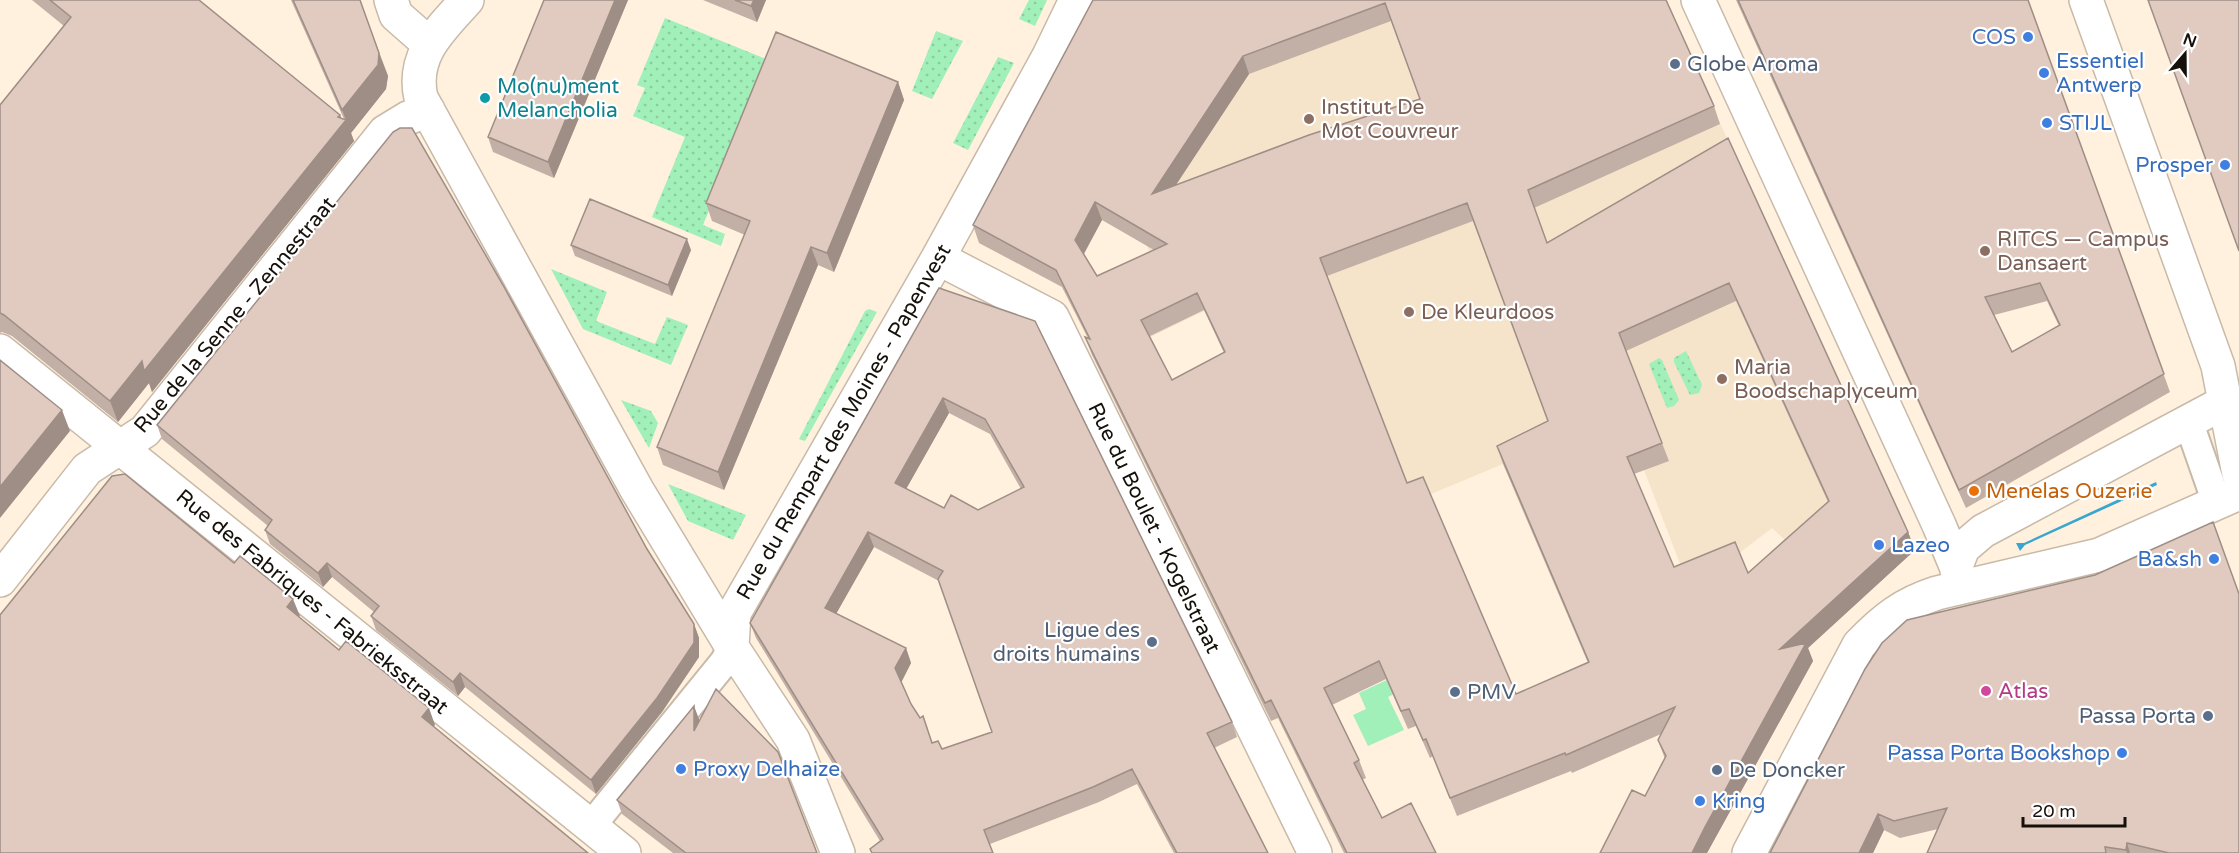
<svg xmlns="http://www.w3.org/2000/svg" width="2239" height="853" font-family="'Varela Round',sans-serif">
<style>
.built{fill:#f5e3ca}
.grass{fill:url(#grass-dots)}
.garden{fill:#a1efb9}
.water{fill:#38a6d1}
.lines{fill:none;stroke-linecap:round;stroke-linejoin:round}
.pedestrian-casing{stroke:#c8baa8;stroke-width:32}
.minor-casing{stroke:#c8baa8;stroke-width:36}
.tertiary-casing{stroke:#c8baa8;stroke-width:36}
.pedestrian{stroke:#fff;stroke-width:28}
.minor{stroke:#fff;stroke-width:33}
.tertiary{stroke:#fff;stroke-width:33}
.wall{fill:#c2afa5;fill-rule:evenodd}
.shaded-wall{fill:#9e8e86}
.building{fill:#e1cbc0;stroke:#9e8e86;stroke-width:1.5;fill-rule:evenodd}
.shop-dot{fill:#3f7fe0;stroke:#fff;stroke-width:2}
.service-dot{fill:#5c6f8a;stroke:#fff;stroke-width:2}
.culture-dot{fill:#0f9aa8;stroke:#fff;stroke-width:2}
.education-dot{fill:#8d6e63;stroke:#fff;stroke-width:2}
.food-dot{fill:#e8710a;stroke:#fff;stroke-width:2}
.hotel-dot{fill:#d1479c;stroke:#fff;stroke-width:2}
.labels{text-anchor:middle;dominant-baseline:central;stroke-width:4.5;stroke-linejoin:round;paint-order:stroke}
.shop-label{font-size:21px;fill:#366cbe;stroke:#fff;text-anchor:start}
.service-label{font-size:21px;fill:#4e5e75;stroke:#fff;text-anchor:start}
.culture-label{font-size:21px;fill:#0d838f;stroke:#fff;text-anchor:start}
.education-label{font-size:21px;fill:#785e54;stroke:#fff;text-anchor:start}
.street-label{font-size:21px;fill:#15100a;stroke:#fff}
.food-label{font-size:21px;fill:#c56008;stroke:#fff;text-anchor:start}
.hotel-label{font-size:21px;fill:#b23c85;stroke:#fff;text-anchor:start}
</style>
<defs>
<pattern id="grass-dots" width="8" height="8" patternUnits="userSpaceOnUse" patternTransform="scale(1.5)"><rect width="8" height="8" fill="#a1efb9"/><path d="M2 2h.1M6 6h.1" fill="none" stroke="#8acc9e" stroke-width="1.8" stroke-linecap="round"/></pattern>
</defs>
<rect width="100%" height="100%" fill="#fff1de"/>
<!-- built -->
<path class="built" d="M1524,0L1697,72L1886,490L1787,542L1772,528L1738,554L1687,582L1644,470L1515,459L1335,534L1231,298L1099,362L1062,287L1104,294L1157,268L1146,244L1106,5Z"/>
<!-- grass -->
<path class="grass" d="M1029,0H1047L1035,26L1019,19Z
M665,18L771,61L703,225L725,234L721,246L652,217L685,137L633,116L645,88L637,85Z
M936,31L963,41L932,99L912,91Z
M998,57L1014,63L968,150L953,143Z
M551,269L607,292L596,321L655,344L667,317L688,325L671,365L583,329Z
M869,309L877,312L805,441L799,439L865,311Z
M1686,351L1702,385L1699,393L1690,395L1674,362V358Z
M1659,358L1662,360L1679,400L1674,406L1667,408L1649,364Z
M621,400L651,411L658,423L649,448Z
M668,484L746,515L733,540L688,521Z"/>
<!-- garden -->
<path class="garden" d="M1391,678L1398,692L1388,697L1404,730L1368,746L1353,715L1366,709L1359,693Z"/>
<!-- water -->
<path class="water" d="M2156,482L2157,485L2025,545L2020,551L2016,543H2024Z"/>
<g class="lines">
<defs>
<path id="pedestrian" d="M2191,429L2213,492
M591,826L725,661L732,647"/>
<path id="minor" d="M391,0L396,15L429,44
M467,0C441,29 411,55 421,98L637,490L732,647L793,740L838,853
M1698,0L1939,525L1956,566L1961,587
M938,258L1052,317L1315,853
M0,351L624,853
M1956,566L1963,548L1983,531L2225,402
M0,580L87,469L145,431L385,132L408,118L428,110
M732,647L734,613L938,258L1049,56L1076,0
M1749,853L1859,645C1884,619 1903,604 1937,593L2099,555L2239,493"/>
<path id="tertiary" d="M2086,0L2218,366L2239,474"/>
</defs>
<!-- pedestrian casing -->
<use href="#pedestrian" class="pedestrian-casing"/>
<!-- minor casing -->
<use href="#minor" class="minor-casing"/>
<!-- tertiary casing -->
<use href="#tertiary" class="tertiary-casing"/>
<!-- pedestrian -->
<use href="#pedestrian" class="pedestrian"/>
<!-- minor -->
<use href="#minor" class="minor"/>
<!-- tertiary -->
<use href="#tertiary" class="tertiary"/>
</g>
<!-- wall -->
<path class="wall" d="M32,0H199L340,115L341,118L344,119L291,0H360L388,76L386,89L351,133L354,141L152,392L149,383L118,422L12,336L2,332L0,333V105L64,26Z
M544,0H628L554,178L493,152L488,137Z
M703,0H766L757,22Z
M1093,0H1666L1714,106L1720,124L1534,208L1547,243L1728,138L1908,532L1915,550L1808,648L1813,661L1707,853H1600L1645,796L1665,759L1658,740L1661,734L1572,773L1571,771L1457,816L1433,756L1430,758L1416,726L1408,729L1386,679L1332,705L1359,760L1366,778L1362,780L1382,818L1436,853H1344L1278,718L1271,721L1092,355L1085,337L1088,338L1062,287L979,243L973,225ZM1391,21L1420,99L1176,185L1249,74ZM1102,220L1154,250L1097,276L1084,254ZM1473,221L1548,421L1497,446L1503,464L1588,663L1516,694L1407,483L1327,276ZM1736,301L1828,502L1748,573L1674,567L1634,474L1669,461L1626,351ZM1204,310L1224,353L1172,380L1150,336Z
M1736,0H2028L2170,392L1966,508ZM2047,301L2059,326L2012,352L1994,315Z
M898,82L904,100L834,272L818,265L724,490L663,465L657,447L745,235L712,221L706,203Z
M571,245L691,250L672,296L575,256Z
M939,288L1232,722L1237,737L1214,748L1268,853H1174L1137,784L1099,802L990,844L880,841L756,638L750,623ZM949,413L990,434L1021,489L978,510L944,508L906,489ZM874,547L939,581L992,732L942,749L933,743L911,704L901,682L911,663L906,648L836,613Z
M157,425L647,549L694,624L699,638V657L662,712L596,794L465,687L458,696L376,630L371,616L374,612L332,577L323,587L270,544L265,530L268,526L162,439Z
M1865,669L2239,853H1927L1938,829L1900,838L1884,830L1873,853H1770Z
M694,706L699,721L817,853H673L622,814L617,800Z"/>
<!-- shaded-wall -->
<path class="shaded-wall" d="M615,0H628L554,178L548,162Z
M754,0H766L757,22L751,6Z
M379,53L388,76L386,89L351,133L354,141L152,392L149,383L118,422L110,401L340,115L343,123L346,120L342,110Z
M1243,56L1249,74L1158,212L1152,194Z
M898,82L904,100L834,272L827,253Z
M1095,202L1102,220L1082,257L1075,240Z
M687,239L691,250L672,296L668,285Z
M811,247L818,265L724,490L718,472Z
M943,398L949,413L901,498L895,483Z
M62,410L70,431L0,518V487Z
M868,532L874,547L831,623L825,608Z
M1908,532L1915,550L1808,648L1813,661L1707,853H1692L1780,649Z
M327,563L332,577L323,587L318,573Z
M293,599L300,616L293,624L287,607Z
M694,624L699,638V657L662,712L596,794L591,780Z
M906,648L911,663L901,683L895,668Z
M460,673L465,687L458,696L453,682Z
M694,706L699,719V744L694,731Z
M429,708L435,725L428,734L422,717Z
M1878,814L1884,830L1873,853H1859Z
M2127,843L2130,853H2127L2126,850Z"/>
<!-- building -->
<path class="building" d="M50,0H199L340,115L338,117L346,120L144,371L142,361L110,401L4,315L0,313V105L71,17Z
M293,0H360L379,53L378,65L342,110Z
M544,0H615L548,162L488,137Z
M735,0H754L751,6Z
M1093,0H1666L1714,106L1528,190L1547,243L1728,138L1908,532L1780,649L1806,643L1705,827L1692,853H1600L1632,790L1645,796L1666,756L1658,740L1675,707L1566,755L1565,753L1450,798L1426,739L1423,740L1409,709L1401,711L1379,661L1324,688L1359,760L1354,763L1382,818L1411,803L1436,853H1347L1271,700L1265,703L1085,337L1090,339L1056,270L973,225ZM1385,3L1420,99L1309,135L1152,194L1243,56ZM1095,202L1167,244L1097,276L1075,240ZM1467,203L1548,421L1497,446L1589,662L1516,694L1423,477L1407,483L1320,258ZM1729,283L1829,501L1748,573L1735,542L1674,567L1627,457L1662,443L1619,333ZM1197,293L1225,352L1172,380L1141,320Z
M1738,0H2028L2164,374L1959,490ZM2040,283L2060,325L2012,352L1985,297Z
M2148,0H2239V251Z
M776,32L898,82L827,253L811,247L718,472L657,447L750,221L706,203Z
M400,128H412L503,285L647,549L694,624V643L657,698L591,780L460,673L453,682L371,616L379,606L327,563L318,573L265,530L272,520L157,425L393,132Z
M590,199L687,239L668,285L571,245Z
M939,288L1035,321L1232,722L1207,733L1268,853H1177L1132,769L1093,787L984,830L993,853H872L870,849L883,839L750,623ZM943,398L985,419L1024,487L978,510L951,495L944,508L895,483ZM868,532L943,571L938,579L992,732L942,749L938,741L932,743L923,716L920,718L911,704L895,668L906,648L825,608Z
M0,360L62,410L0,487Z
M125,474L234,563L240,556L293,599L287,607L339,650L346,641L429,708L422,717L588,853H0V615L112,476Z
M2213,522L2239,594V853H2169L2127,843L2126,850L2105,847L2106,853H1927L1947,808L1894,821L1878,814L1859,853H1770L1865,669L1882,643L1907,620L2095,575Z
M716,689L778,752L817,853H686L617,800L694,706V731Z"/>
<!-- markers -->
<g class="shop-dot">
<circle cx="2028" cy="37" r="6"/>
<circle cx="2044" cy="73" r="6"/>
<circle cx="2047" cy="123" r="6"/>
<circle cx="2225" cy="165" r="6"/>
<circle cx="1879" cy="545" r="6"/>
<circle cx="2214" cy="559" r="6"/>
<circle cx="2122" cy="753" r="6"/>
<circle cx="681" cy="769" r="6"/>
<circle cx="1700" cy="801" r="6"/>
</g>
<g class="service-dot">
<circle cx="1675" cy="64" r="6"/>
<circle cx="1152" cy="642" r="6"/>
<circle cx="1455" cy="692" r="6"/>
<circle cx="2208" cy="716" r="6"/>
<circle cx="1717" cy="770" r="6"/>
</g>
<circle class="culture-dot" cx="485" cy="98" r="6"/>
<g class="education-dot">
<circle cx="1309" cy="119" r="6"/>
<circle cx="1985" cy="251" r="6"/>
<circle cx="1409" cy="312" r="6"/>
<circle cx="1722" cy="379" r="6"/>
</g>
<circle class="food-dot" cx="1974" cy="491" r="6"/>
<circle class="hotel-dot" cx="1986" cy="691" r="6"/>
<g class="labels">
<!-- shop labels -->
<g class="shop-label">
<text x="2016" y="37" text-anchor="end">COS</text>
<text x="2056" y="61">Essentiel<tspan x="2056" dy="24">Antwerp</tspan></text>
<text x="2059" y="123">STIJL</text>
<text x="2213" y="165" text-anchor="end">Prosper</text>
<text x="1891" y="545">Lazeo</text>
<text x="2202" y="559" text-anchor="end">Ba&amp;sh</text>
<text x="2110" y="753" text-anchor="end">Passa Porta Bookshop</text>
<text x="693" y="769">Proxy Delhaize</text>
<text x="1712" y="801">Kring</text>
</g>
<!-- service labels -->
<g class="service-label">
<text x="1687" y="64">Globe Aroma</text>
<text x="1140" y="630" text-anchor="end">Ligue des<tspan x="1140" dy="24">droits humains</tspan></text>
<text x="1467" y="692">PMV</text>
<text x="2196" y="716" text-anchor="end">Passa Porta</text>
<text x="1729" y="770">De Doncker</text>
</g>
<!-- culture labels -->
<g class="culture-label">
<text x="497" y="86">Mo(nu)ment<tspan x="497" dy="24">Melancholia</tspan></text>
</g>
<!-- education labels -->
<g class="education-label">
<text x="1321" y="107">Institut De<tspan x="1321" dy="24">Mot Couvreur</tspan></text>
<text x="1997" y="239">RITCS — Campus<tspan x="1997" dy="24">Dansaert</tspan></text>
<text x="1421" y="312">De Kleurdoos</text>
<text x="1734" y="367">Maria<tspan x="1734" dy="24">Boodschaplyceum</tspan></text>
</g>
<!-- street labels -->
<g class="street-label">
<text transform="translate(235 315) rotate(-50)">Rue de la Senne - Zennestraat</text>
<text transform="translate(844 422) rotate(-60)">Rue du Rempart des Moines - Papenvest</text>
<text transform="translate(1154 528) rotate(64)">Rue du Boulet - Kogelstraat</text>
<text transform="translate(312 602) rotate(39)">Rue des Fabriques - Fabrieksstraat</text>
</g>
<!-- food labels -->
<g class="food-label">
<text x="1986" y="491">Menelas Ouzerie</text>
</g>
<!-- hotel labels -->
<g class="hotel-label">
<text x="1998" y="691">Atlas</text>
</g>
</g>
<!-- north arrow -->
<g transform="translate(2185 54) rotate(20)" stroke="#ffffff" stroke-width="4.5" paint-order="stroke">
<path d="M0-4.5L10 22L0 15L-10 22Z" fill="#15100a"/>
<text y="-9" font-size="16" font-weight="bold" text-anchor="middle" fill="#15100a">N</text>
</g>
<!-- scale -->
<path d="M2023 817v9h102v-9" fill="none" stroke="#15100a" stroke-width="3"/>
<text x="2032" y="817" font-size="18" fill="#15100a" stroke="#ffffff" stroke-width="4.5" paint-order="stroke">20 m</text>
</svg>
